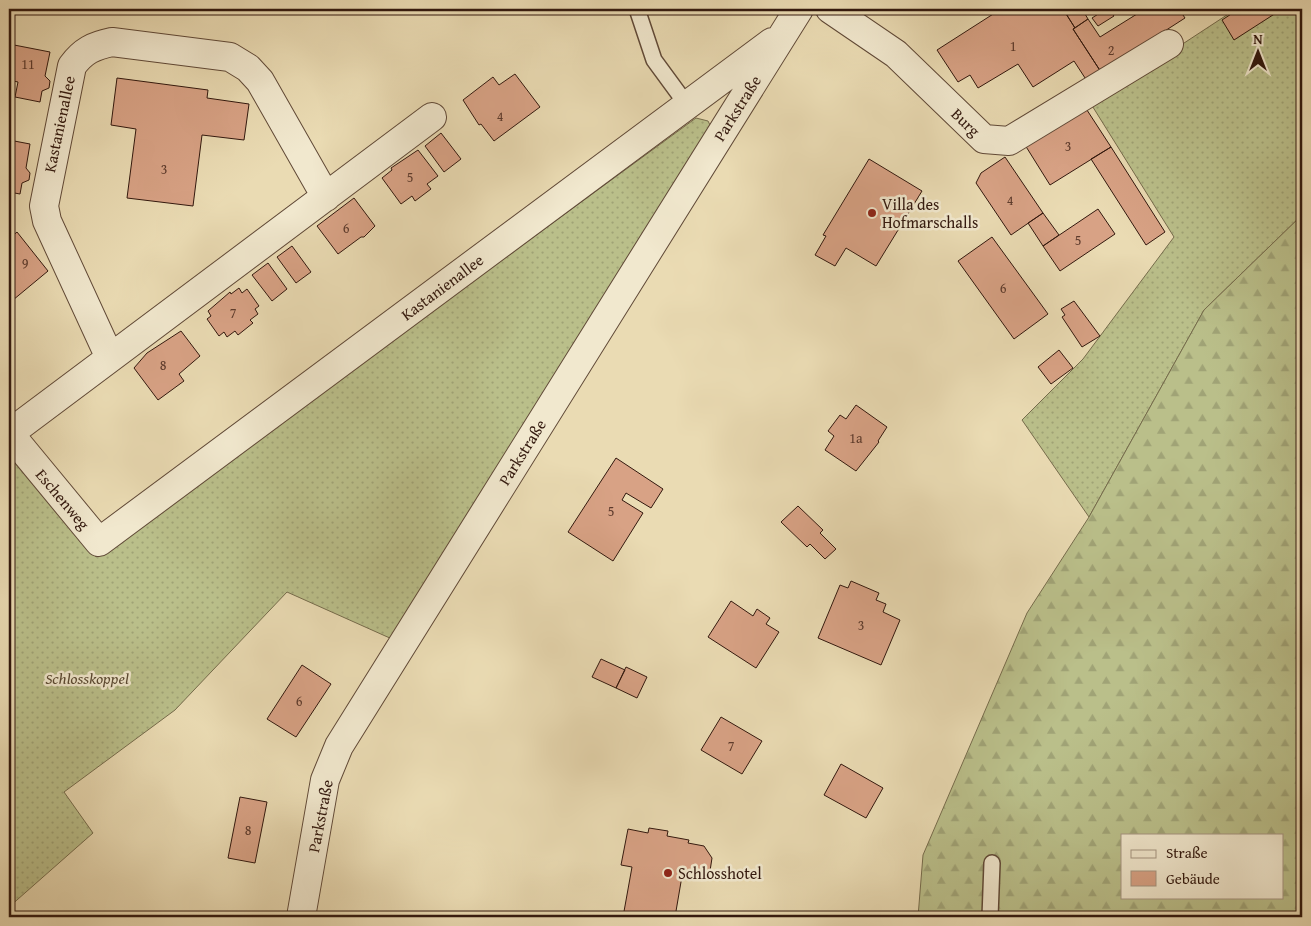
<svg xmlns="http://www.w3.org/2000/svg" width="1311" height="926" font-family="'Gentium Book Plus',serif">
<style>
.grass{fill:url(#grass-dots);stroke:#766c4c}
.forest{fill:url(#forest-firs);stroke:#766c4c;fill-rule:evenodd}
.building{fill:#d8a285;stroke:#32180e}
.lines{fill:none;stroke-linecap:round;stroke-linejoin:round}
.lane-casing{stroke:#604937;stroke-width:18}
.street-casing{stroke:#604937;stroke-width:30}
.lane{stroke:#f1e8ce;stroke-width:15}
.street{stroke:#f1e8ce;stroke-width:28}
.poi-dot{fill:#8f2418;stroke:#f1e8ce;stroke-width:2}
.labels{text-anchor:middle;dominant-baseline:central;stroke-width:5;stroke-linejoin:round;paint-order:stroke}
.number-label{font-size:14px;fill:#5c3a2c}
.street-label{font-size:16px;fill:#32180e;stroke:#f1e8ce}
.poi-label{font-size:16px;fill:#32180e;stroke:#f1e8ce;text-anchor:start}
.park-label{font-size:16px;font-style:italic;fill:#5b4a33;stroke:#f1e8ce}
</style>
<defs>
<pattern id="grass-dots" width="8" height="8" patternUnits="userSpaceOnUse" patternTransform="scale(1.25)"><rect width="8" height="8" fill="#babf8a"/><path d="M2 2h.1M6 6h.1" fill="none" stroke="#a0a376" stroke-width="1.8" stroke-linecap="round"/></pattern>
<pattern id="forest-firs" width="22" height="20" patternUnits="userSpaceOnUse" patternTransform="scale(1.25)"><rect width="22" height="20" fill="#babf8a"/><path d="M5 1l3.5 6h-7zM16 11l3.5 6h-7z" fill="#a0a376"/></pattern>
</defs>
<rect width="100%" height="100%" fill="#eadbb3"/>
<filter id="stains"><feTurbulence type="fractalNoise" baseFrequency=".004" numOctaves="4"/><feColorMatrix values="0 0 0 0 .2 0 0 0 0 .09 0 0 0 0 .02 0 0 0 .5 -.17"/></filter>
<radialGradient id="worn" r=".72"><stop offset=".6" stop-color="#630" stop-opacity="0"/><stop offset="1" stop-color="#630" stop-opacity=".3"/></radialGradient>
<!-- grass -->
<path class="grass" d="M1236,9H1302V215L1204,310L1089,517L1022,420L1083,359L1174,237L1091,104Z
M696,118L708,121L710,125L709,132L392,639L287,592L175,710L64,792L93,833L9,907V451L96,557Z"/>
<!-- forest -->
<path class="forest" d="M1302,215V917H918L923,855L1027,613L1089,517L1204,310ZM1122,835H1282V897H1122Z"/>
<!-- building -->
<path class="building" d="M1001,9H1063L1075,28L1073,29L1101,72L1087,81L1074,61L1033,87L1018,64L978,88L970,75L958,82L937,50Z
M1063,9H1082L1088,19L1075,28Z
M1106,9H1109L1114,16L1098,26L1092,18Z
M1145,9H1179L1185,18L1101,72L1073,29L1088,19L1100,37Z
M1239,9H1274L1276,13L1234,40L1222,20Z
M9,44L50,52L45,76L50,81L49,88L42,91L40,102L15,97L18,82L9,80Z
M515,74L540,107L494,141L481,124L479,125L463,100L493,77L499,85Z
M117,78L208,90L207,98L249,104L244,140L202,135L193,206L127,198L136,129L111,125Z
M1085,107L1111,147L1050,185L1025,145Z
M441,133L461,159L444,172L425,146Z
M9,140L30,144L26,168L30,173L29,180L22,183L20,194L9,192Z
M1111,147L1165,232L1146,245L1091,159Z
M418,150L438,176L427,184L431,189L415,201L412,196L401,204L382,178L392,170L391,168Z
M1005,157L1043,213L1011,235L976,183L981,173Z
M869,159L922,191L876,266L846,248L835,266L815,255L826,236L823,235Z
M354,198L375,226L364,237H361L338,254L317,226Z
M1098,209L1115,234L1060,271L1043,246Z
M1043,213L1059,235L1043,246L1028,223Z
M17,232L48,271L13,300L9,295V239Z
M992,237L1048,314L1014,339L958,261Z
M292,246L311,272L296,283L277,257Z
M268,263L287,289L272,301L252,275Z
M239,288L242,293L247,289L259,306L255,309L258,314L250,320L253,323L238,335L235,331L227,337L224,332L219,336L207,319L211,316L208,311L230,292L231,294Z
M1074,301L1100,336L1082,347L1062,317L1065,315L1061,309Z
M181,331L200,356L179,374L184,381L158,400L134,368L147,353Z
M1059,350L1073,368L1051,384L1038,367Z
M856,405L887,427L878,441L879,442L856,471L825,450L834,436L828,431L840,415L846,419Z
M616,458L663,489L651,508L626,493L622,500L643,513L613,561L568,532Z
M798,506L823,530L820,533L836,549L825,559L810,544L807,547L781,522Z
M851,581L879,593L876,600L886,604L883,612L900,620L881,665L818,638L840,585L848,588Z
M731,601L753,616L757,609L770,618L766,624L779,632L756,668L708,637Z
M601,659L625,670L616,688L592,677Z
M302,665L331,684L296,737L267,719Z
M626,667L647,677L637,698L616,688Z
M721,717L762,741L742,774L701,750Z
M841,764L883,788L866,818L824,795Z
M240,797L267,802L255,863L228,858Z
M649,828L668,831L667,836L689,840L688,843L704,846L712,858L710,871L698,879L682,876L675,917H623L632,867L621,865L628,829L648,833Z"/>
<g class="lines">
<defs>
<path id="lane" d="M637,9L654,60L687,105
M990,917L992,863"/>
<path id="street" d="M830,9L896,54L984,139L1009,141L1169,44
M110,358L47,221L44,206L72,66C83,51 93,46 112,42L230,57L248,68L260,81L326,197
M9,433L99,542L772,42
M10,433L432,117
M301,917L325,780L339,746L799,9"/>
</defs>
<!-- lane casing -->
<use href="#lane" class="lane-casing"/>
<!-- street casing -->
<use href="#street" class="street-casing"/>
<!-- lane -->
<use href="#lane" class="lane"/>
<!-- street -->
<use href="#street" class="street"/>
</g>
<!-- markers -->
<g class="poi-dot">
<circle cx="872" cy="213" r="5"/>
<circle cx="668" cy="873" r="5"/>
</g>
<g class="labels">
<!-- number labels -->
<g class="number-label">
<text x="1013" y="46">1</text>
<text x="1111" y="50">2</text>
<text x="28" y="64">11</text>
<text x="500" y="116">4</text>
<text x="1068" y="146">3</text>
<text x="164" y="169">3</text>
<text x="410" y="177">5</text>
<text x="1010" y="200">4</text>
<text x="346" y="228">6</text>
<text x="1078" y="240">5</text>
<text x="25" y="263">9</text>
<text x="1003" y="288">6</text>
<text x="233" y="313">7</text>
<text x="163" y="365">8</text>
<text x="856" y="438">1a</text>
<text x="611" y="511">5</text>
<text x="861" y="625">3</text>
<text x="299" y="701">6</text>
<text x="731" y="746">7</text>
<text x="248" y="830">8</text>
</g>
<!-- street labels -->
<g class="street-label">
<text transform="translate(737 108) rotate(-58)">Parkstraße</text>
<text transform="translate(966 122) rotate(44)">Burg</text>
<text transform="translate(59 124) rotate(-78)">Kastanienallee</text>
<text transform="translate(442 287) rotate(-37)">Kastanienallee</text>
<text transform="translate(522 452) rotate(-58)">Parkstraße</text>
<text transform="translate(63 499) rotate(50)">Eschenweg</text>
<text transform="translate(320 816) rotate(-79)">Parkstraße</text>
</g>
<!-- poi labels -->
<g class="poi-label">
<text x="882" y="204">Villa des<tspan x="882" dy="18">Hofmarschalls</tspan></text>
<text x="678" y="873">Schlosshotel</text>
</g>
<!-- park labels -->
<g class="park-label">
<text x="87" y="678">Schlosskoppel</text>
</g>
</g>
<!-- margin -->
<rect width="1311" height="926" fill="none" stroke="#eadbb3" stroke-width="30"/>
<rect x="10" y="10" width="1291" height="906" fill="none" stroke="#32180e" stroke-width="2.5"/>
<rect x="15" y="15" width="1281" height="896" fill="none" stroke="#32180e"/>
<!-- legend -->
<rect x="1121" y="834" width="162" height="65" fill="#f1e8ce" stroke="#a59581"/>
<rect x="1131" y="850" width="25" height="8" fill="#f1e8ce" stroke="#a59581"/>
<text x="1166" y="858" font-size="15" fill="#32180e">Straße</text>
<rect x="1131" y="871" width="25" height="15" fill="#d8a285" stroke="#a59581"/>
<text x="1166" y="884" font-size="15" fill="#32180e">Gebäude</text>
<!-- north arrow -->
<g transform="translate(1258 52)" stroke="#f1e8ce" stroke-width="4" paint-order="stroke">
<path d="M0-4L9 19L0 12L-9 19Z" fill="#32180e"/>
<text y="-8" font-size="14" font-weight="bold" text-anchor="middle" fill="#32180e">N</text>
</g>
<rect width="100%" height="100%" filter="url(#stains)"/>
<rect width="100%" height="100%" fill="url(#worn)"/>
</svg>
